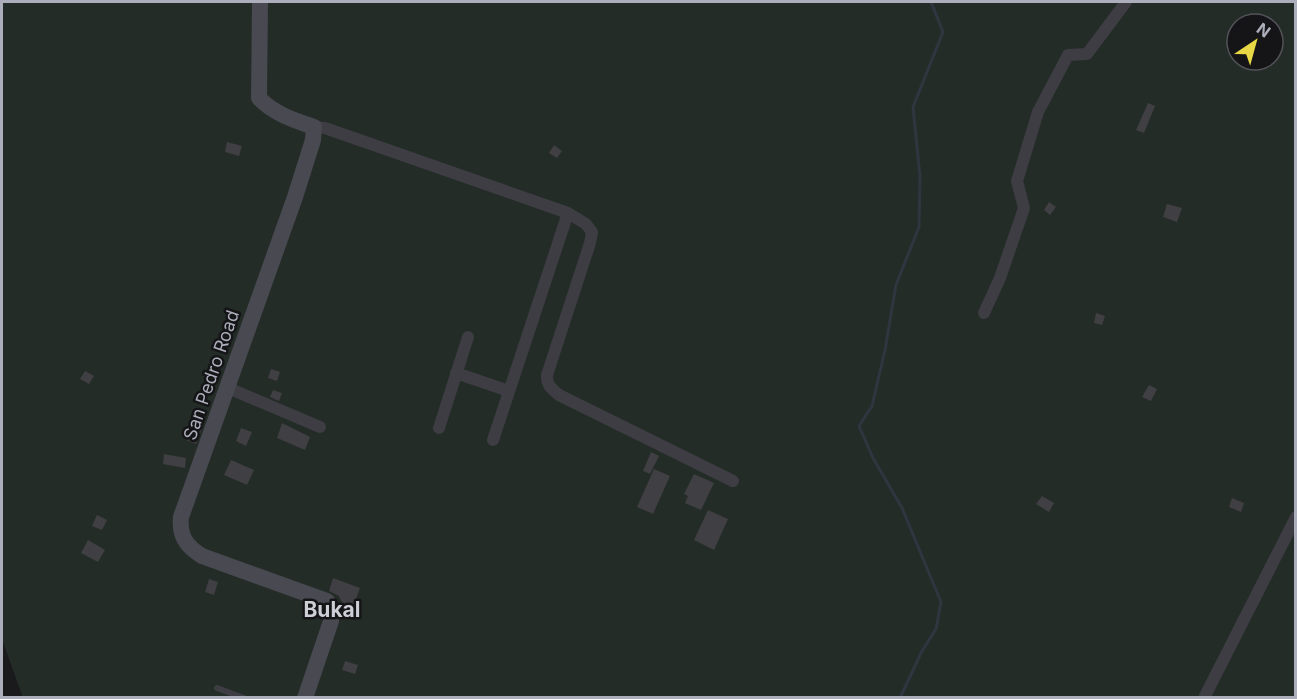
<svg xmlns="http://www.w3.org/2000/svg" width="1297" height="699" font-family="Inter,sans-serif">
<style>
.green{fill:#242c27;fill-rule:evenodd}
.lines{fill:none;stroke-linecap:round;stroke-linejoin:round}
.stream{stroke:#303540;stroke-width:3}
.building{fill:#403f43}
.lane{stroke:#3d3d43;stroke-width:6}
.street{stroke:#3d3d43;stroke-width:12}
.secondary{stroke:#494951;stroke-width:16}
.labels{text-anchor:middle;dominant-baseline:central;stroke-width:5;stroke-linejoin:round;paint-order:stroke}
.street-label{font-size:18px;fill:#adaebb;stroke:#151517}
.quarter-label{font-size:21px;font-weight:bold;fill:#ceced7;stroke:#151517}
</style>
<rect width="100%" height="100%" fill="#1a1a1c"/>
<!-- green -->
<path class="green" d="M2,2H1295V697L23,698L2,639ZM1237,24H1273V60H1237Z"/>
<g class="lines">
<!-- stream -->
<path class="stream" d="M900,698L922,651L936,629L941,602L902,508L873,458L859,426L872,406L885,350L896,285L919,227L920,177L913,107L943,32L931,2"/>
</g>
<!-- building -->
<path class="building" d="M1148,103L1155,106L1144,133L1136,130Z
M227,142L242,146L239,156L225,152Z
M554,145L562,151L557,158L549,153Z
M1049,202L1056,207L1050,215L1044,210Z
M1167,204L1182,208L1177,222L1163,217Z
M1096,313L1105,316L1102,325L1094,323Z
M271,369L280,372L277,381L268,378Z
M85,371L94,376L89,384L80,379Z
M1149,385L1157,389L1151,401L1142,397Z
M273,390L282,393L279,401L270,397Z
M282,423L310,437L305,450L277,438Z
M192,424L202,428L196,444L186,440Z
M241,428L252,432L246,446L236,441Z
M651,452L659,456L650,474L643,471Z
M164,454L186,458L185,468L163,464Z
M231,460L254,470L247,485L224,475Z
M654,469L670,476L653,514L637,507Z
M694,474L714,483L701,510L685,503L688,496L684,494Z
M1042,496L1054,503L1049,512L1036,504Z
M1232,498L1244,503L1241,512L1229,507Z
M708,510L728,519L714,550L694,540Z
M97,515L107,520L102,530L92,526Z
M88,540L105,550L98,562L81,553Z
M333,578L360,588L353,607L342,603L339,596L329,591Z
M209,579L218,582L214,595L205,592Z
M345,661L358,665L355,674L342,670Z"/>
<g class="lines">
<!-- lane -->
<path class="lane" d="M217,688L244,698"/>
<!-- street -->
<path class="street" d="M314,127L325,128L568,213L586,224L592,232L590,243L547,375C546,385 552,389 559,395L733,481
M984,313L1000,278L1024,208L1017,181L1038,112L1068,55L1087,54L1126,2
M456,373L509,391
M228,388L320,427
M439,428L468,337
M493,440L568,213
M1204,698L1296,517"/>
<!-- secondary -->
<path class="secondary" d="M260,2L259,98C274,114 294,120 314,127L313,140L295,197L181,517C179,536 186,546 202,556L327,601L331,608V621L305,698"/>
</g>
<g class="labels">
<!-- street labels -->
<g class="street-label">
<text transform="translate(211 375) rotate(-71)">San Pedro Road</text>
</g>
<!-- quarter labels -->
<g class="quarter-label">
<text x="332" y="609">Bukal</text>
</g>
</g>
<!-- border -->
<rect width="1297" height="699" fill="none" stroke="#adaebb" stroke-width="6"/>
<!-- north arrow -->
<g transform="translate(1255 42) rotate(36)"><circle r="28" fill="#151517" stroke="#525259" stroke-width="1.5"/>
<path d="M0-4.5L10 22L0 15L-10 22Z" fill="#e9d845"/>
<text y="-9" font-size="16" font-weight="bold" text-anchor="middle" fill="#adaebb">N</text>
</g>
</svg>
